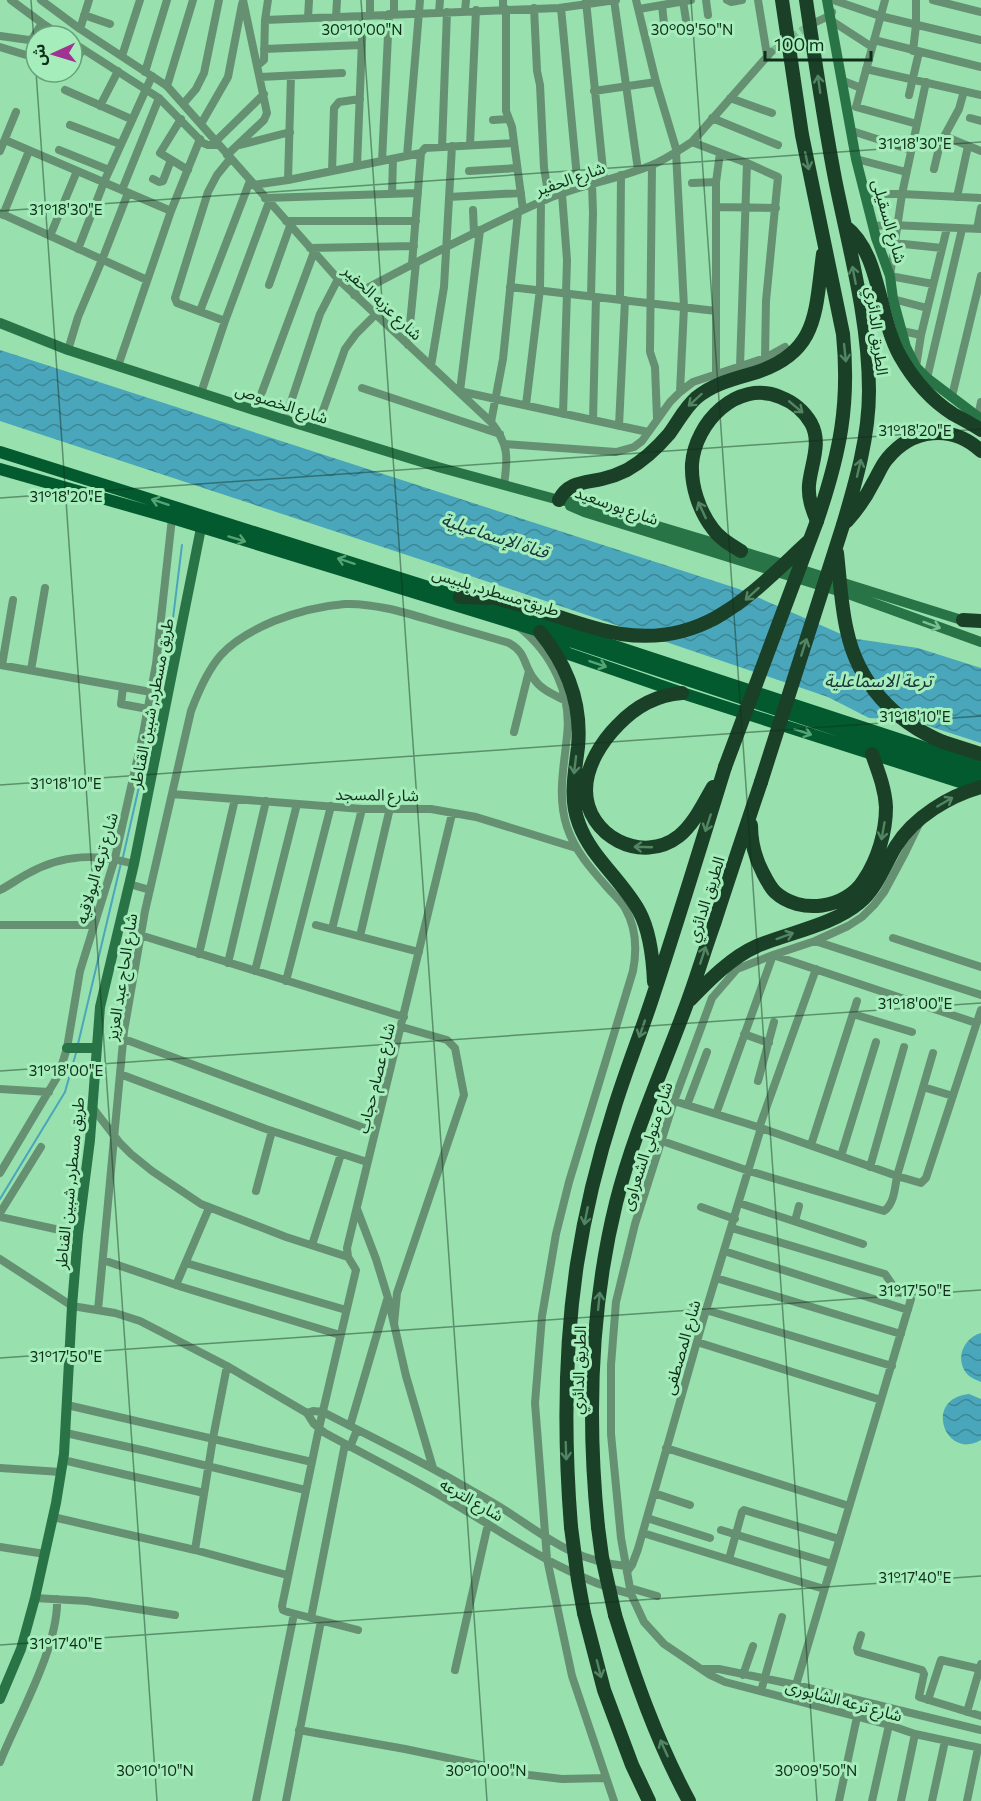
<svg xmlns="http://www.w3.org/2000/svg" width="981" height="1801" font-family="Commissioner,'Noto Sans Arabic',sans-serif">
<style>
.water{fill:url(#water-waves)}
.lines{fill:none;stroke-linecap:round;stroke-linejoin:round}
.stream{stroke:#4aa6ba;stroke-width:2}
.street-tunnel{stroke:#7dbc90;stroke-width:8;stroke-dasharray:8 4;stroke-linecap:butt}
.street{stroke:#659172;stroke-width:8}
.secondary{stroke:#297446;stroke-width:10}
.primary{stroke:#045a2f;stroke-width:12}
.highway{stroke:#1a4028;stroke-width:14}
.highway-bridge{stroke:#1a4028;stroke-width:14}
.oneway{stroke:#528562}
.oneway2{stroke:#54a474}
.oneway3{stroke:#7ac391}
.ticks{fill:none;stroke:#102e1b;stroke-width:1.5;stroke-opacity:0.45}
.labels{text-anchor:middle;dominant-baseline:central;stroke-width:6;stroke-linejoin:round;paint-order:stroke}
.street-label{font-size:16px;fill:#102e1b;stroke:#a5edba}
.water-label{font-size:18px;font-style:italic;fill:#18353b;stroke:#a5edba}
.ticks-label{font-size:15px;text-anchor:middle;fill:#102e1b;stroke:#a5edba;stroke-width:6;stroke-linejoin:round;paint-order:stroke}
</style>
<defs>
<pattern id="water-waves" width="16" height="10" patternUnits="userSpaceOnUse" patternTransform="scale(1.5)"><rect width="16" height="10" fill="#4aa6ba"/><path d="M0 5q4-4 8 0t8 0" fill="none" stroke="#3c8896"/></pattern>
</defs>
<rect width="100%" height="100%" fill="#98e0ad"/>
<!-- water -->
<path class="water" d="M0,350L739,589L850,638L918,648L981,668V743L910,720L869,718L828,697L507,588L0,421Z
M981,1333V1382C977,1380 971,1378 968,1375C954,1360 963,1338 981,1333Z
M969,1394L981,1399V1440C946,1461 922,1399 969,1394Z"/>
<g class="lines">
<!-- stream -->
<path class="stream" d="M123,857L168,659L182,545
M78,1044L121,863
M0,1199L65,1092L76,1053"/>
<!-- street-tunnel -->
<path class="street-tunnel" d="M771,52L810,25"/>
<!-- street -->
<path class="street" d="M11,0L42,23L62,36
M41,0L80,29L167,86L338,279L491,422C509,445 508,457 504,485
M503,0V9
M614,0L638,170
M636,0L656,82L677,152
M706,0L708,15
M727,0L731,2L742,0
M758,0L767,55
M885,0L856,107L917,124
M933,0L981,12
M586,1L604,180
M683,1L686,20
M836,1L880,16L981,40
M662,5L664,24
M534,8L537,71L540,85L544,168L549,198
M561,8L578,188
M506,9V111L512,127L523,210
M639,9L691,0
M465,11L466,0
M439,12L440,0
M394,14V0
M84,15L110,24
M370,15V0
M336,17L337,0
M308,18L309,0
M265,20L559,8L616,0
M832,21L872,47
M814,23L831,15L832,12
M80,29L89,0
M0,36L29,40L32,39L42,23
M874,40L981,67
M72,42L159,98L203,143L208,145H218
M0,47L36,58
M264,49L362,45
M913,51L916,25V0
M122,56L140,0
M258,65L264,60L265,20L268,0
M72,66L83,49
M866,69L981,95
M145,72L167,0
M260,77L342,73
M841,80L861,88
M926,82L902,194L890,276L933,284
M167,86L193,0
M65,90L131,119
M594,91L656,82
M909,95L919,52
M730,98L772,113
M184,103L196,89L204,73L219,0
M100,106L118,71
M712,118L778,145
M970,118L981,121
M181,119L160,153L188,170
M493,120L508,119
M201,124L228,77L242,4
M70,125L120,144
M852,131L911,150
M944,136L981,151
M5,140L171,211
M215,142L264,94
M692,142L747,163L778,177L766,301L765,358
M240,145L290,132
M470,145L476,10
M442,147L447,12
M59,150L109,170
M0,151L16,112
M676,152L684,307L680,392
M227,155L264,120L267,113L243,0
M407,156L420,0
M856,159L906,172
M382,161L389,14
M652,165L650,352L655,367L657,418
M357,166L363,16
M934,169L940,144L959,109L964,91
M332,171L334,108L339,102L360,99
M469,171L517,168
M153,179L159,182L163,181L171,160
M288,180L291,76
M692,183L716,182
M253,185L288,180L421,153L425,148L514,143
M122,190L159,98
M392,194L393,159
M562,194L567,260L566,293
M866,194H902L981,198
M449,197L521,193
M957,197L968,146
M265,198L418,193
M716,207L776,208
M473,210L474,233
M0,213L147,280
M3,215L29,151
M286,221H416
M873,226L892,225L981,229
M977,229L981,208
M50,236L77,171
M876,238L895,236
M894,243L942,248
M310,248L414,246
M78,249L104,182L152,76
M412,264L421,153
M269,285L290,226
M510,287L716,311
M354,295C418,261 481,228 547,199C581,185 618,179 652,165C666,159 679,150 692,142L771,52
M591,296L593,213L592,184
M620,299L621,175
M893,299L927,308
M200,311L250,181
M225,321L177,303L175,298L208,192L217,175L230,159
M902,331L921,335
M408,345L416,262
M68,350L78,317L102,260L128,193
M118,366L171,211L200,139
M431,366L444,287L452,146
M740,366L747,163
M916,367L921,335L947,228
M716,374V182L720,153
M927,378L962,229
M362,388L500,434
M459,391L648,432
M460,391L480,230
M262,392L314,252
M201,393L225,321L269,202
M952,396L981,276
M526,405L540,289L541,202
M563,414L567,293
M978,416L981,402
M285,420L320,314L338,279
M593,420L596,297
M491,422L503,359L518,212
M619,426L625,300
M316,430L345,349L356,334L376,314
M505,444L616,452L634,447L642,441L670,402L680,392L693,382L765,358L785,347
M519,627C552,653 572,694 567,736C564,767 557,796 567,827C575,851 591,869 607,887C613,894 621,901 625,908C636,927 637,950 633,971L569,1182L556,1234L542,1316L535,1403L547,1559L572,1676L614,1801
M0,665L151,692
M2,665L13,600
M31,670L45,588
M123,687L121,704L148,709
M514,732L529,671
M172,794L362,809H431L476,817L576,848
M919,824L905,853L884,892L874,905L862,917L848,926L815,941L773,955L737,969L712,998L674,1101L635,1224L616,1302L611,1365V1434L621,1538L631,1594L644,1622L664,1644L710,1675L725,1682L889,1725L915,1734L981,1748
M129,884L150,890
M0,890C10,885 19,878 29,873C63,854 97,853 134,864
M0,925H94
M316,925L419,952
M332,929L362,809
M140,935L404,1017
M360,936L390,808
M893,938L981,967
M815,941L981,995
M199,954L235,799
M228,963L266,801
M255,971L297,804
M286,981L331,806
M853,1014L912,1032
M744,1034L769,1043
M124,1039L375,1132
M120,1074L266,1129L367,1162
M758,1081L774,1022
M923,1087L953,1096
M0,1089L49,1092
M674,1101L761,1128L897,1176L921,1183L926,1178L981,1010
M687,1105L707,1052
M92,1107L119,1142L131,1154L152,1171L201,1204L286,1237L348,1257
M716,1114L773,955L976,1023
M759,1128L816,969
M662,1141L749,1171L884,1211C894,1204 895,1188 897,1176L933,1053
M811,1145L857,1001
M841,1156L876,1042
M870,1167L904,1047
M0,1173L59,1074L67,1048L80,971L115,858L143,734L156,664L172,518
M256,1191L272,1131
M739,1203L863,1244
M701,1207L735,1219
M357,1209L376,1259L388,1298L406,1376L433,1468
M0,1213L41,1147
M0,1217L78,1234
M795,1221L799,1206
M732,1228L885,1274L896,1290L909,1296L911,1299L796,1685
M312,1245L341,1154
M724,1251L908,1310
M0,1259L72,1306L115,1313L140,1321L227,1366L307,1413L314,1424L325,1433C367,1456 412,1478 453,1503C511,1537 566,1578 631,1594
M103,1260L182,1287L340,1335
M186,1263L346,1310
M716,1278L901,1334
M176,1285L209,1208
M98,1310L124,1031L145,911L191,711C210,661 224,642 274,621C297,612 320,606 345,604C373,603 403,612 430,620C456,628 483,635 509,643C527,653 523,665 534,679C541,690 555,695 566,701
M706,1310L892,1366
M394,1324L397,1293L464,1095L455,1048L447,1040L402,1027
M697,1342L881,1400
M67,1405L312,1462
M307,1413L313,1411L323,1412C369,1436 416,1458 460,1484C476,1493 493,1502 508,1512C549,1539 575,1561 626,1566
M350,1426L387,1300
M66,1433L146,1451L305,1490
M350,1447L357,1430
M666,1448L849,1506
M63,1460L204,1493
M0,1468L61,1472
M654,1493L690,1505
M53,1517L195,1550L287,1575
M647,1518L710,1538
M721,1530L832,1564
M643,1533L824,1589
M0,1547L45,1554
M195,1550L213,1438L227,1366
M729,1559L742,1512L744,1510L839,1539
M627,1572L632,1565L638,1549L706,1310L761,1128
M630,1588L657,1596
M35,1598L87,1601L175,1615
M311,1618L345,1444
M358,1630L288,1612L283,1610L282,1606L319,1428L356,1270L348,1257L347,1248L452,814
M861,1635L857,1648L858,1652L922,1670L924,1674L919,1697L981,1716
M703,1669H719L796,1685L981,1730
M455,1670L488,1524
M743,1675L753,1646
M761,1691L782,1617
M928,1700L941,1660L980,1669
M967,1712L981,1664
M299,1730L405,1749L529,1775L562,1779L606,1778
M0,1762C18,1717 59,1646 57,1599
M256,1801L294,1614
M286,1801L321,1621
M839,1801L857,1717
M872,1801L889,1725
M901,1801L915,1734
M932,1801L945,1741
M967,1801L978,1748"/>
<!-- secondary -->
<path class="secondary" d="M827,0L856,159L876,238L890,276L893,299L906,347L916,367L927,378L981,419
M0,323L68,350L285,420L438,467L559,500L584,504L741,551L968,622
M570,506L584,512L851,595L981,642
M67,1048H96
M0,1699L21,1649L35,1598L56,1503L64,1454L72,1306L78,1234L90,1140L100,1007L134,864L201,528"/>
<!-- primary -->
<path class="primary" d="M0,452L587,637L981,766
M0,469L172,518L549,634L981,778
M550,635L562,650L569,654L682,693L963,783L981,781"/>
<!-- highway -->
<path class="highway" d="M782,0L802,135L843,334C850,405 840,453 817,521
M806,0C815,61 824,123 836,184C850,252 869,321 869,391C869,437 856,481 843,525
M845,226C881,253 878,317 900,356C913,379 931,400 953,414C962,419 972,424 981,430
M559,500C568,482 584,483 602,479C611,477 619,474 627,470C643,461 657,448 669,434C678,422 684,409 696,398C713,384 733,379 754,373C819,353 815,312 823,254
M847,521C857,510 866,497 873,483C878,475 881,466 887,459C912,428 952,424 981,451
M741,551C731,545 720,539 713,529C699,511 691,486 692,464C695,423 737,379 780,397C793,402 804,411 811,423C822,443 811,464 809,485C808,498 812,509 817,521
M460,597L496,598L528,607
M963,620L981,621
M540,632C567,665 582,704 578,747C575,773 569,798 579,824C591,857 622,880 639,911C650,931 653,959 654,982
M682,693C656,695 636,706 618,725C602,741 586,766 586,790C586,836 642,865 679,836C694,824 703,804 713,787
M943,742L981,754
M751,825C751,842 755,858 763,873C766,879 770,887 775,892C800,915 846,909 864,880C878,859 886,832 886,807C885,788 878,771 872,754
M690,1000C709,980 732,957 757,946C788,933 833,925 859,903C877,888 884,866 896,846C914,817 949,796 981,787
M571,1527C564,1439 564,1351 577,1264C585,1212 598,1159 614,1109C625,1073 639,1038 651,1002C677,924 701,845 725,767
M598,1527C587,1419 590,1309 616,1203C633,1135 662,1071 686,1006C696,979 704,952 714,924C729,877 745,830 761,782
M584,1613L604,1690L632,1765L649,1801
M615,1615C635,1679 657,1742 689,1801"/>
<!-- highway-bridge -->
<path class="highway-bridge" d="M837,553C840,579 841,606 847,631C858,683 895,722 943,742
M528,607C559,616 590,629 621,634C707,647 753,592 810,540
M725,767L817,521
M761,782L843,525
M571,1527L578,1580L584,1613
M598,1527L602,1557L615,1615"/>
</g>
<!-- one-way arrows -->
<defs><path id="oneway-shaft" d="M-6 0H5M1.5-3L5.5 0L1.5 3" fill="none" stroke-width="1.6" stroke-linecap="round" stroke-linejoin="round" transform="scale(1.5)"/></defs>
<g class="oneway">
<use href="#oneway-shaft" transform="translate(819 84) rotate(-98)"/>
<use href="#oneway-shaft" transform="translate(807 161) rotate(78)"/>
<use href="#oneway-shaft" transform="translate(854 275) rotate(-101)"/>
<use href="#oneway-shaft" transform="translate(845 353) rotate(84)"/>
<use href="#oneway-shaft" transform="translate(695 400) rotate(138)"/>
<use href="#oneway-shaft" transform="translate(796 407) rotate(40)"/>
<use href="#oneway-shaft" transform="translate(859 468) rotate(-77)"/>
<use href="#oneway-shaft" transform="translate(702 510) rotate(-115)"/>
<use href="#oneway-shaft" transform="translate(752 594) rotate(138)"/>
<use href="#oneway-shaft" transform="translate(804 647) rotate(-72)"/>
<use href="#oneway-shaft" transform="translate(575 765) rotate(97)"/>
<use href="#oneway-shaft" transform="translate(945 802) rotate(-30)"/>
<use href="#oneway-shaft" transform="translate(708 823) rotate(108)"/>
<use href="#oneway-shaft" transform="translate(883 831) rotate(100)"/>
<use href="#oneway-shaft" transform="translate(643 847) rotate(-178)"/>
<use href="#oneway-shaft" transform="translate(785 936) rotate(-20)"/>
<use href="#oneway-shaft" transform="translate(703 955) rotate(-72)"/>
<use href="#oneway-shaft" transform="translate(642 1029) rotate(109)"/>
<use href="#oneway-shaft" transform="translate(586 1216) rotate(101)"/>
<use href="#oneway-shaft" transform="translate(599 1301) rotate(-84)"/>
<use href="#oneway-shaft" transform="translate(566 1451) rotate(88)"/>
<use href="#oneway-shaft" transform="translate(599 1669) rotate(76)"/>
<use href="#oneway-shaft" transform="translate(664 1748) rotate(-114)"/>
</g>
<g class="oneway2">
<use href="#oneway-shaft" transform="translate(160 502) rotate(-162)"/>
<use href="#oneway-shaft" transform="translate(237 539) rotate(17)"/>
<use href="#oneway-shaft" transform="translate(346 561) rotate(-162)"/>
<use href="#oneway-shaft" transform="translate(598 664) rotate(19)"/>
<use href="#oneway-shaft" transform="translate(803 732) rotate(18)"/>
</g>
<use class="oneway3" href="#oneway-shaft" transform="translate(932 625) rotate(20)"/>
<!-- ticks -->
<path class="ticks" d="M31,0L157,1801M361,0L487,1801M691,0L817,1801M0,211L981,142M0,498L981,429M0,785L981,716M0,1071L981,1003M0,1358L981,1290M0,1645L981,1576"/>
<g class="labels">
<!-- street labels -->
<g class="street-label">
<text transform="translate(570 178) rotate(-19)">شارع الحفير</text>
<text transform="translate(890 221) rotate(74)">شارع السقيلى</text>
<text transform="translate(383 302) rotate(43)">شارع عزبه الحفير</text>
<text transform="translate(878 331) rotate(83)">الطريق الدائري</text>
<text transform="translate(282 403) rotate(18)">شارع الخصوص</text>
<text transform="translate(617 505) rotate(19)">شارع بورسعيد</text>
<text transform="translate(496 591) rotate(17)">طريق مسطرد, بلبيس</text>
<text transform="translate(151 703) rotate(-79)">طريق مسطرد, شبين القناطر</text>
<text transform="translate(377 794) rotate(1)">شارع المسجد</text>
<text transform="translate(96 868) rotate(-74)">شارع ترعه البولاقيه</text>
<text transform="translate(705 899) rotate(-72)">الطريق الدائري</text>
<text transform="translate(121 977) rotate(-81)">شارع الحاج عبد العزيز</text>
<text transform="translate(375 1078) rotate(-76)">شارع عصام حجاب</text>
<text transform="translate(646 1146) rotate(-72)">شارع متولي الشعراوى</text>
<text transform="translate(69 1183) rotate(-84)">طريق مسطرد, شبين القناطر</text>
<text transform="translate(681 1347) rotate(-74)">شارع المصطفى</text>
<text transform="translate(578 1370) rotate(-88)">الطريق الدائري</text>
<text transform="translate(472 1499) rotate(30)">شارع الترعه</text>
<text transform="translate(844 1700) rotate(15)">شارع ترعه الشابورى</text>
</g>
<!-- water labels -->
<g class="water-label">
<text transform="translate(495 535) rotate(18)">قناة الإسماعيلية</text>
<text x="878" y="680">ترعة الاسماعلية</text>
</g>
</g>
<g class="ticks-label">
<text x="362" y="35">30°10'00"N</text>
<text x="692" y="35">30°09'50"N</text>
<text x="915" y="149">31°18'30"E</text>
<text x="66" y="215">31°18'30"E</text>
<text x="915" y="436">31°18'20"E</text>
<text x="66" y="502">31°18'20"E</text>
<text x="915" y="722">31°18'10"E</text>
<text x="66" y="789">31°18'10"E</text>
<text x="915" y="1009">31°18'00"E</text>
<text x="66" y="1076">31°18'00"E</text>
<text x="915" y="1296">31°17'50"E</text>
<text x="66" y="1362">31°17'50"E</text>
<text x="915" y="1583">31°17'40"E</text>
<text x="66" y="1649">31°17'40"E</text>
<text x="155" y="1776">30°10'10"N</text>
<text x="486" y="1776">30°10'00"N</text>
<text x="816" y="1776">30°09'50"N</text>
</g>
<!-- north arrow -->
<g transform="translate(54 54) rotate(266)"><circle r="28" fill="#a5edba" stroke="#69a17a" stroke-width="1.5"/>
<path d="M0-4.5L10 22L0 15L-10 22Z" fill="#a03292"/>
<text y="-9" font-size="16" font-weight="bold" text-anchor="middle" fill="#102e1b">ش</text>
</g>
<!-- scale -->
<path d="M765 51v9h106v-9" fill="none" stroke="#102e1b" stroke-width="3"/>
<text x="774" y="51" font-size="18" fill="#102e1b" stroke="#a5edba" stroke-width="4.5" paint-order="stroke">100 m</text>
</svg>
